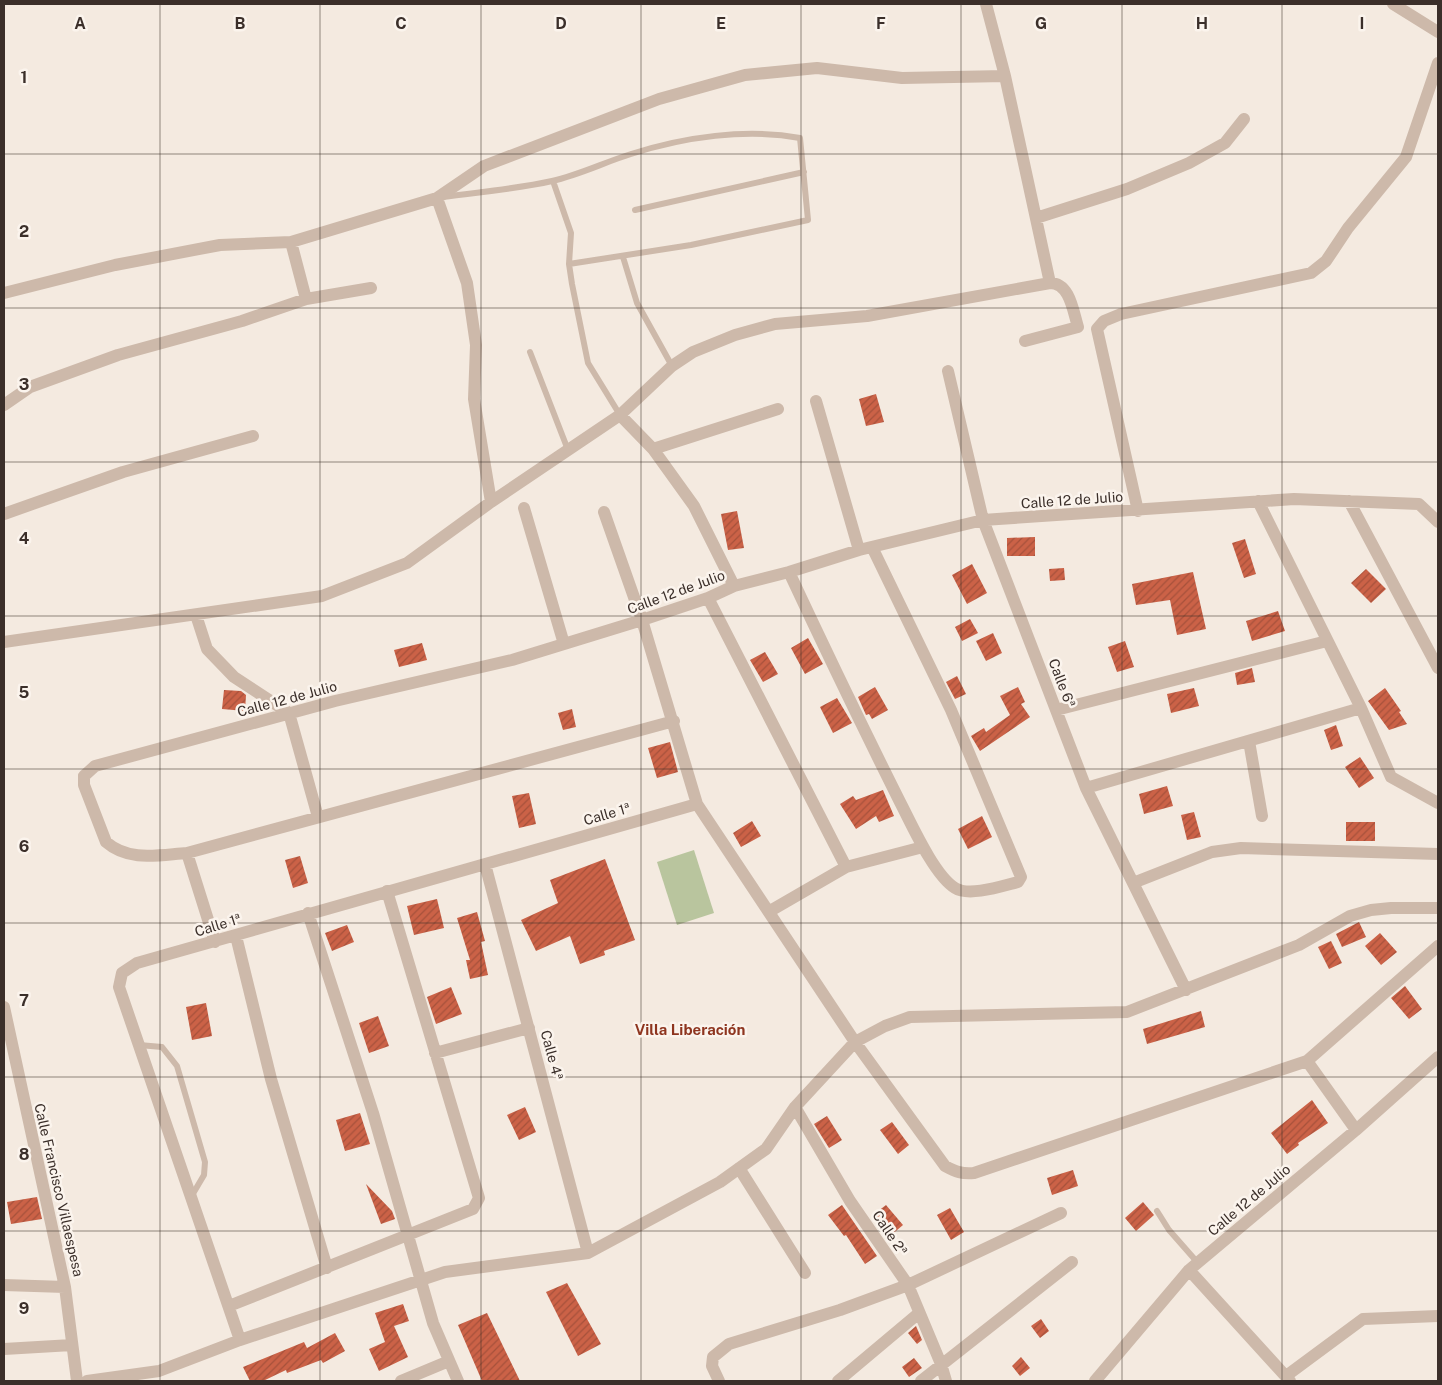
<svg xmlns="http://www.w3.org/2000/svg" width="1442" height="1385" font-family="'Public Sans',sans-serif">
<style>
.garden{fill:#b9c59e}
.building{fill:url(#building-hatch)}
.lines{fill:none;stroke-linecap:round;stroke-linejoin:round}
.lane{stroke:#cdb9aa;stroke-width:6}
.street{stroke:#cdb9aa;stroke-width:12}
.grid{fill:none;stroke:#3b2f2a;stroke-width:1;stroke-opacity:0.55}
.labels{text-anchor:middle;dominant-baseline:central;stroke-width:5;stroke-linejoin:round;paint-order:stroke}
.street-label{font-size:14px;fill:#3b2f2a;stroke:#fbf4ed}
.neighbourhood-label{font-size:15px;font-weight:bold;fill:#8e351f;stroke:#fbf4ed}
.grid-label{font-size:16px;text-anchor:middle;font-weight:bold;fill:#3b2f2a;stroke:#fbf4ed;stroke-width:5;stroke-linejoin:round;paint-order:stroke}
</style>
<defs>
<pattern id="building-hatch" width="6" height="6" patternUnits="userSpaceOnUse" patternTransform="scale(1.25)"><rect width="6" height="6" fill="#cb6247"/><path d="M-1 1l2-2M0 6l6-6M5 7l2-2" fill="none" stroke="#a6513b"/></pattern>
</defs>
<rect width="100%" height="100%" fill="#f4eae0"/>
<!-- garden -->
<path class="garden" d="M694,850L714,913L677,925L657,862Z"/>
<!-- building -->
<path class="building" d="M876,394L884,422L866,426L859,399Z
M737,511L744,548L728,550L721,514Z
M1035,537V556H1007V538Z
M1245,539L1256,574L1244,578L1232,543Z
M972,564L987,593L967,604L952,575Z
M1064,568L1065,580L1050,581L1049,569Z
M1366,569L1386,589L1371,603L1351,583Z
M1193,572L1206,629L1177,635L1170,600L1136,605L1132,584Z
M1278,611L1285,631L1252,641L1246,621Z
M970,619L978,633L962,641L955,627Z
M993,633L1002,653L986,661L976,641Z
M808,638L823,664L805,674L791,648Z
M1125,641L1134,667L1117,672L1108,647Z
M422,643L427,660L399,667L394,650Z
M765,652L778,674L763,682L750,660Z
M1252,668L1255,682L1237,685L1235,673Z
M957,676L966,694L955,699L946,682Z
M875,687L888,710L872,719L869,714L866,715L858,697Z
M1018,687L1025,702L1021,704L1030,717L980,751L971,736L984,728L986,732L1010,715L1000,696Z
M1194,688L1199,706L1171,713L1167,694Z
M1385,688L1401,711L1399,712L1407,724L1389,730L1368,701Z
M224,690L241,691L246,695L245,711L222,709Z
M837,698L852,723L833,733L820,707Z
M572,709L576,727L563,730L558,713Z
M1336,725L1343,746L1331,750L1324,730Z
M670,742L678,772L657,778L648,748Z
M1360,757L1374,778L1359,788L1345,767Z
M1167,786L1173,806L1144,814L1139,794Z
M883,790L894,816L879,822L876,816L856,829L840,804L853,796L856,800Z
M529,793L536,824L519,828L512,796Z
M1194,812L1201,837L1187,840L1181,815Z
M982,816L992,837L968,849L958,829Z
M752,821L761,836L741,847L733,833Z
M1346,822H1375V841H1346Z
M300,856L308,883L293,888L285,860Z
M605,859L635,940L604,951L605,955L580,964L570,936L536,951L521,920L558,903L550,880Z
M437,899L444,928L414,935L407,906Z
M477,912L485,941L481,942L488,975L470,979L466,960H470L457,918Z
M1359,922L1366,937L1342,947L1336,934Z
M347,925L354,942L332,951L325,933Z
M1380,933L1397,952L1381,965L1365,946Z
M1331,941L1342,963L1329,969L1318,947Z
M1405,986L1422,1009L1409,1019L1391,998Z
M451,987L462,1014L436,1024L427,997Z
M206,1003L212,1036L192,1040L186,1007Z
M1201,1011L1205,1027L1147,1044L1143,1029Z
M378,1016L389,1046L369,1053L359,1023Z
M1312,1100L1328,1123L1298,1143L1299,1145L1287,1154L1271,1133Z
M525,1107L536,1132L519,1140L507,1115Z
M360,1113L370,1144L345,1151L336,1120Z
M827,1116L842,1140L829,1148L814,1124Z
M892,1122L909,1145L898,1154L880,1130Z
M1073,1170L1078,1186L1052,1195L1047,1178Z
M366,1184L392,1211L395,1219L381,1224Z
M37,1197L42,1219L11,1224L7,1202Z
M1143,1202L1154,1215L1136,1231L1125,1218Z
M842,1205L877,1256L865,1264L846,1235L844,1236L828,1215Z
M886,1205L903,1225L890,1236L873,1215Z
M950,1208L964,1232L951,1240L937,1215Z
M567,1283L601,1344L578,1356L546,1292Z
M403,1304L409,1321L394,1326L408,1357L379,1371L369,1349L385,1342L375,1313Z
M487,1313L520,1381H482L458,1325Z
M1041,1319L1049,1331L1040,1338L1031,1326Z
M916,1326L922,1340L917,1344L908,1333Z
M335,1333L345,1351L323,1363L321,1360L287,1373L286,1370L263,1381H250L243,1367L304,1342L307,1348Z
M1021,1357L1030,1368L1020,1376L1012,1366Z
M914,1358L922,1368L909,1377L902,1367Z"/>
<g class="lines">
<!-- lane -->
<path class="lane" d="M553,181L571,233L569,264L572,284L588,363L620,415
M443,197C479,192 517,189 552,181C579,175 605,162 631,154C684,137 746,128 800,138L808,220L691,245L569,264
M635,210L804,172
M623,257L637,303L672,366
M530,352L568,450
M139,1045L162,1047L177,1066L205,1162L204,1175L191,1197
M1157,1211L1169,1230L1198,1263"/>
<!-- street -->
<path class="street" d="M986,4L1005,76L1050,283
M1393,4L1438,32
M437,198L467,283L476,345L474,399L491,502
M1036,218L1127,189L1189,163L1225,143L1244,119
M291,242L306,299
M4,293L115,265L220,245L291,242L437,198L484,166L659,99L745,75L817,68L902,78L1005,76
M1097,329L1104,321L1121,314L1311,273L1326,261L1348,228L1406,157L1438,63
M1097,329L1138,511
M948,371L983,520L1086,788L1186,990
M816,401L859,550
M4,405L30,387L118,355L242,321L306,299L371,288
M620,415L653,449L694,506L734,586
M653,449L778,409
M1258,501L1361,708L1391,777L1438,803
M1349,501L1438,668
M524,508L564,644
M604,512L642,620L697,804L855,1042L945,1166C956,1172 962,1174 974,1173L1307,1061L1438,946
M4,514L123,472L253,436
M789,572C825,649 862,726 900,802C912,825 934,875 955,888C969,897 1002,886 1018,882L1021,877L951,710L872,547
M708,598L846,867
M196,615L207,649L234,677L289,713L318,817
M4,642L322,596L407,563L491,502L620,415L672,366L693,352L735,335L775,324L867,316L1050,283C1070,283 1073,311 1078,327L1025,341
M1056,710L1327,641
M674,721L187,853C158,855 129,862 106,842L84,785V776L95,766L335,701L512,660L642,620L708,598L734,586L789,572L859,550L983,520L1294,499L1419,504L1438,522
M1249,741L1262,816
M1086,788L1361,708
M187,853L215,942
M485,864L588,1253
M1133,883L1212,852L1241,848L1438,854
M770,911L846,867L923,847
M308,913L373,1113L433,1323L458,1381
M236,936L271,1079L327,1268
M4,1007L65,1287L77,1381
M435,1053L529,1028
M1307,1061L1356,1130
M795,1107L850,1201L908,1285L941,1364L946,1381
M739,1168L805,1273
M1189,1270L1290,1381
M4,1285L65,1287
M229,1306L473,1209L479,1198L387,891
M240,1340L119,987L122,973L137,963L697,804
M4,1349L72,1345
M1286,1376L1363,1319L1438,1316
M87,1381L159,1371L240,1340L445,1272L588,1253L720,1182L766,1149L795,1107L855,1042L885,1026L910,1017L1127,1012L1299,945L1350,916L1371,910L1391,908H1438
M401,1381L449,1361
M719,1381L712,1366L713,1357L729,1344L840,1310L908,1285L1061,1213
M838,1381L919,1313
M921,1381L1072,1262
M1095,1381L1189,1270L1356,1130L1438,1057"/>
</g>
<!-- grid -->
<path class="grid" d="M160,4V1381M320,4V1381M481,4V1381M641,4V1381M801,4V1381M961,4V1381M1122,4V1381M1282,4V1381M4,154H1438M4,308H1438M4,462H1438M4,616H1438M4,769H1438M4,923H1438M4,1077H1438M4,1231H1438"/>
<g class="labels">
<!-- street labels -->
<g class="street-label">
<text transform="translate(1072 500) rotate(-4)">Calle 12 de Julio</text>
<text transform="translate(676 592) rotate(-20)">Calle 12 de Julio</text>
<text transform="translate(1062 683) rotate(69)">Calle 6ª</text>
<text transform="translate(287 699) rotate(-15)">Calle 12 de Julio</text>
<text transform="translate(607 814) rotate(-16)">Calle 1ª</text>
<text transform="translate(218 925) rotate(-17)">Calle 1ª</text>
<text transform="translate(552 1055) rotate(75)">Calle 4ª</text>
<text transform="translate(59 1190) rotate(77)">Calle Francisco Villaespesa</text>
<text transform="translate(1249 1200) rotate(-40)">Calle 12 de Julio</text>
<text transform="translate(890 1233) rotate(56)">Calle 2ª</text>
</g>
<!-- neighbourhood labels -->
<g class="neighbourhood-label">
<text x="690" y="1029">Villa Liberación</text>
</g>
</g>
<g class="grid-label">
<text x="80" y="29">A</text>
<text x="240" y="29">B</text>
<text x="401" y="29">C</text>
<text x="561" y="29">D</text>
<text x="721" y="29">E</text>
<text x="881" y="29">F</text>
<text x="1041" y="29">G</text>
<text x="1202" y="29">H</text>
<text x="1362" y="29">I</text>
<text x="24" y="83">1</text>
<text x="24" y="237">2</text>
<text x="24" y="390">3</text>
<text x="24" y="544">4</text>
<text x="24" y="698">5</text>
<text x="24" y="852">6</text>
<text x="24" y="1006">7</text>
<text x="24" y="1160">8</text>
<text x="24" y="1314">9</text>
</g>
<!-- border -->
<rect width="1442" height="1385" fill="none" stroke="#3b2f2a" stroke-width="10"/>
</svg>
